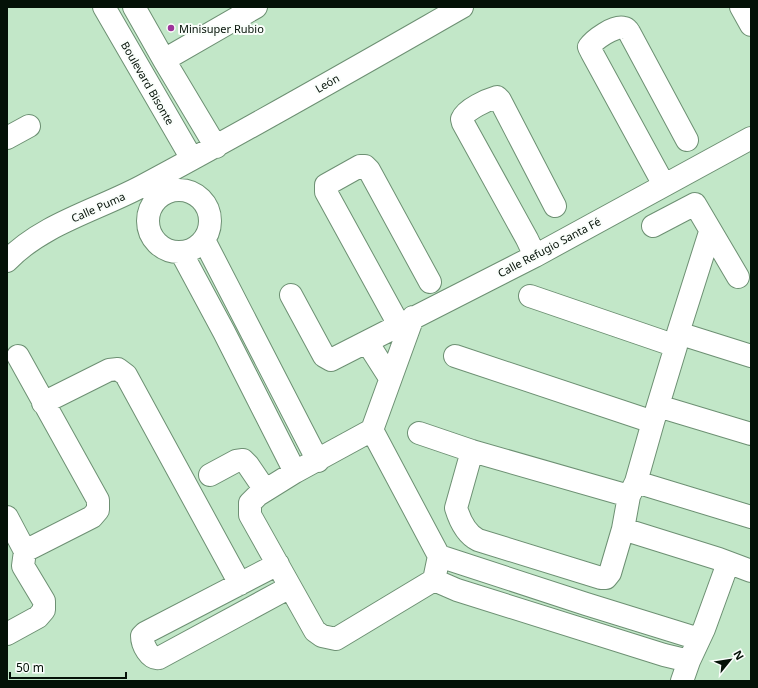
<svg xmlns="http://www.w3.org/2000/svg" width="758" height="688" font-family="'Noto Sans',sans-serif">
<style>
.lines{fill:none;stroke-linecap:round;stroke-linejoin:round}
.minor-casing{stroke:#6d9073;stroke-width:24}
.minor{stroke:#fff;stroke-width:22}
.poi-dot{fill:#9d3599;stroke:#fafefb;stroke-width:1.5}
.labels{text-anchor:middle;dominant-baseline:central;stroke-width:4;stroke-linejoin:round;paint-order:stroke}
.poi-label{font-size:11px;fill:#041107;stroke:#fafefb;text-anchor:start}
.street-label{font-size:11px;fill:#041107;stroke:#fafefb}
</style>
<rect width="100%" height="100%" fill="#c2e7c8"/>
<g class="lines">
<defs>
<path id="minor" d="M104,7L192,159
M134,7L164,60L216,147
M741,7L751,25
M164,60L256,7
M7,138L29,126
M664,185L592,53L589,47C594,40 614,25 624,28C626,28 628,30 629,32L687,140
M148 221a31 31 0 1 1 62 0a31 31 0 1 1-62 0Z
M653,226L695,204L738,277
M204,240L318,461
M181,252L224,332L295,472
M535,256L527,239L463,123L462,119C466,109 487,100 497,97L500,100L555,206
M7,261C43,223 101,209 146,184C253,127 357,67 462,7
M291,295L324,356L331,360L535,256L751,138
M530,296L676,346
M399,325L326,192V185L360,166H365L369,170L430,282
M678,333L751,356
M367,342L390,378
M18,356L98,500V510L92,517L25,551
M455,356L653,422
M43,403L109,370L118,369L126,375L240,584
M658,406L751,434
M372,430L439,556L434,580L336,639L322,636L315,631L250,515V503L258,495L295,472L372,430L413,317
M419,433L472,451L629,496L623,529L610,573L606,578H601L478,540C466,534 460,521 456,508L472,451
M210,475L236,461L243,460L248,465L265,490
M636,482L751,517
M629,496L636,482L653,422L676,346L678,333L710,232
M7,517L25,551L23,566L44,601V610L38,617L7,634
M623,529L719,559L751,571
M439,556L586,604L699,639
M278,564L145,633L142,636C142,645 150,660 159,658L290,587
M434,580L457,590L664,655L689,661
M682,681L689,661L704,629L728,563"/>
</defs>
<!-- minor casing -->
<use href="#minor" class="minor-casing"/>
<!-- minor -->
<use href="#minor" class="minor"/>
</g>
<!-- markers -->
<circle class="poi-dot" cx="171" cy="28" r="4"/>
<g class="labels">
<!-- poi labels -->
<g class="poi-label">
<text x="179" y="28">Minisuper Rubio</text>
</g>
<!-- street labels -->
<g class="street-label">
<text transform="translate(148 83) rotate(60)">Boulevard Bisonte</text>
<text transform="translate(327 83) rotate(-30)">León</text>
<text transform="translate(98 207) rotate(-24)">Calle Puma</text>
<text transform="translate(549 247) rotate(-28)">Calle Refugio Santa Fé</text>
</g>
</g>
<!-- border -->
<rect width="758" height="688" fill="none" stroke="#041107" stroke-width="16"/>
<!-- north arrow -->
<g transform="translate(730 660) rotate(60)" stroke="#fafefb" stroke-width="3" paint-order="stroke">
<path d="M0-3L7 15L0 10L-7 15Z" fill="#041107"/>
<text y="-6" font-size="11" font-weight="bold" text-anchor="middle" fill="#041107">N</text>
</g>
<!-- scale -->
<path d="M10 672v6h116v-6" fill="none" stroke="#041107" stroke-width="2"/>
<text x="16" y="672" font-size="12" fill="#041107" stroke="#fafefb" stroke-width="3" paint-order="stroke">50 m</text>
</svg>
